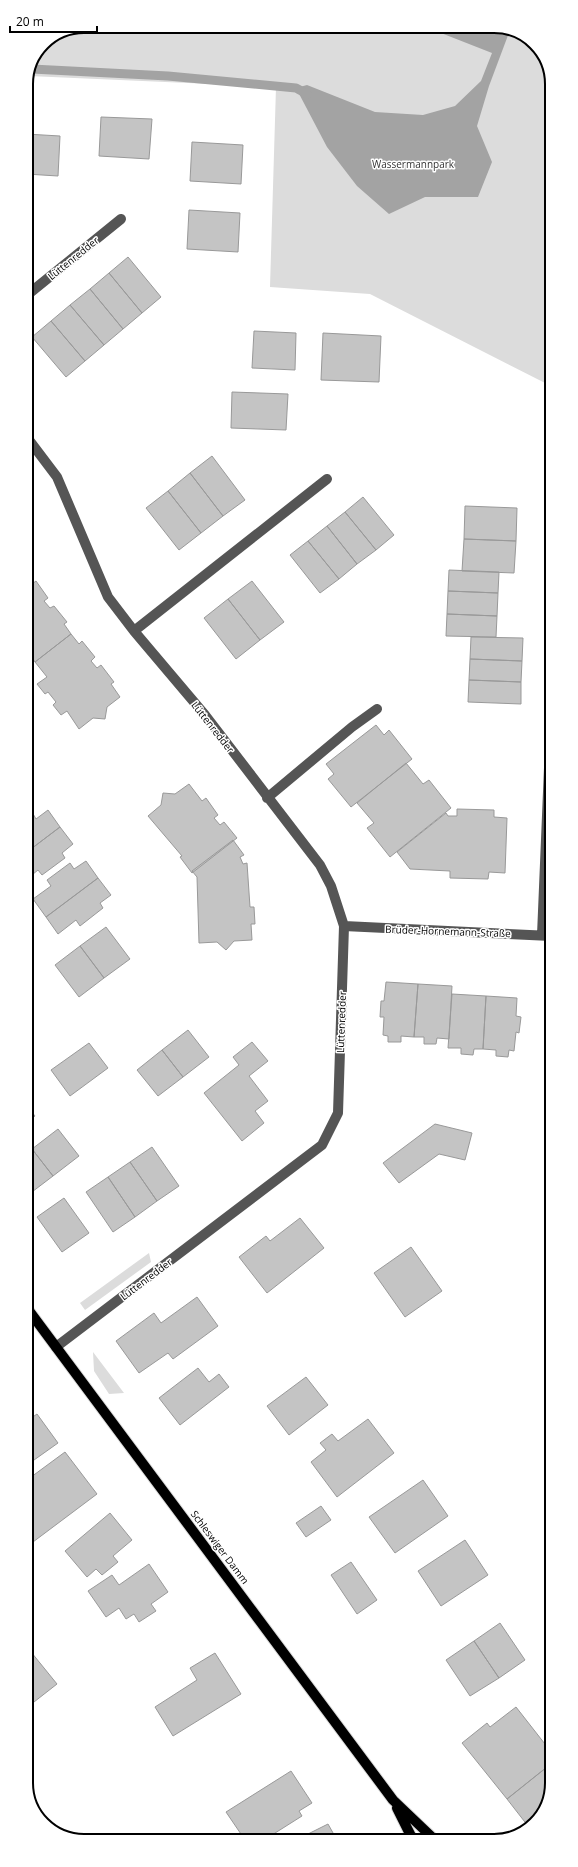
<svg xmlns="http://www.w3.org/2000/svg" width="578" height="1867" font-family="'Open Sans',sans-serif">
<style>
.green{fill:#dcdcdc}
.water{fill:#a3a3a3}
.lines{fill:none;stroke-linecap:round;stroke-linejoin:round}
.stream{stroke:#a3a3a3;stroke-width:9}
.building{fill:#c4c4c4;stroke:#999}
.major-casing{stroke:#dbdbdb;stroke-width:12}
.minor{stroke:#555;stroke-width:10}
.major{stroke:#000;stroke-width:10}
.labels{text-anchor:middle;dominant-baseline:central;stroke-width:3;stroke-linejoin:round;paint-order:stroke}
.park-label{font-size:10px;fill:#333;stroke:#fff}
.street-label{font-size:10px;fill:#000;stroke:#fff}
.rim{fill:none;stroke:#000;stroke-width:2}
</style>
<rect width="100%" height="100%" fill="#fff"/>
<!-- green -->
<path class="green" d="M84,26H501L532,41L551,73V386L370,294L270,287L276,87L29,76L43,43Z
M149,1253L151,1262L85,1310L80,1303Z
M93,1352L124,1393L109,1394L94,1371Z"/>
<!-- water -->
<path class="water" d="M415,26H501L510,30L489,86L477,126L492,162L478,197H425L389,214L357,186L327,147L296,88L307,85L375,112L423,115L455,106L481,81L492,53L441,33Z"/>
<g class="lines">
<!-- stream -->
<path class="stream" d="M32,69L168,76L296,88L307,94"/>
</g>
<!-- building -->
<path class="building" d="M101,117L152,119L149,159L99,156Z
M26,134L60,136L58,176L26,174Z
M192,142L243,145L241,184L190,181Z
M189,210L240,213L238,252L187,249Z
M128,257L161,297L142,313L109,273Z
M109,273L142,313L123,329L90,289Z
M90,289L123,329L104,345L70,305Z
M70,305L104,345L85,361L51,321Z
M51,321L85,361L66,377L32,337Z
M254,331L296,333L295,370L252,368Z
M323,333L381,336L379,382L321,380Z
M232,392L288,394L286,430L231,428Z
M212,456L245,500L223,516L190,473Z
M190,473L223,516L201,533L168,491Z
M168,491L201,533L179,550L146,508Z
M363,497L394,535L376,550L345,512Z
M465,506L517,508L516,541L464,539Z
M345,512L376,550L357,564L327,526Z
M327,526L357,564L339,579L308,541Z
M464,539L516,541L514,573L462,571Z
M308,541L339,579L320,593L290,555Z
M449,570L499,572L498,593L448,591Z
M26,577L32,584L36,581L48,598L44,601L50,608L54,606L67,622L64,624L71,634L35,662L26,650Z
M252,581L284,622L260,640L228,599Z
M448,591L498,593L497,616L447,614Z
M228,599L260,640L236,659L204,618Z
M447,614L497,616L496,637L446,636Z
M71,634L79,644L82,641L95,657L91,661L97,668L101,665L114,682L111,684L120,697L107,707L105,719L93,718L79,729L67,711L61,715L53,705L56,702L48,692L45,694L37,684L47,677L35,662Z
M471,637L523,638L522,661L470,659Z
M470,659L522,661L521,682L469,680Z
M469,680L521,682V704L468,702Z
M376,725L384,735L389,730L412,759L351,807L328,779L334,774L326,764Z
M406,763L423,784L429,780L451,808L390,857L367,828L374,823L357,803Z
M189,784L202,801L206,798L218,815L214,818L220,825L224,822L237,838L192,873L180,857L182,856L148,816L161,805L163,793L175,794Z
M26,789L32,796L26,800Z
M457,809L494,810V817L507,818L505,873L489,872L488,879L450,878V871L410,869L397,852L446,813L448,816H457Z
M48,810L60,827L27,852V816L32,812L36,819Z
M60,827L73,844L62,853L65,858L42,875L38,870L27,879V852Z
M233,840L244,855L240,857L243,864L247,863L250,907H254L255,924H251L252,940L234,941L226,950L217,942L199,943L197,877L192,871Z
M86,861L98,878L46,917L33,899L51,886L47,880L70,863L74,869Z
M98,878L111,895L100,903L103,908L80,926L76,920L58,934L46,917Z
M106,927L130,959L104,978L80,946Z
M80,946L104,978L79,997L55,965Z
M386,982L418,984L414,1037L401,1036V1042H388V1036L383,1035L384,1017H380L381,1001H384Z
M418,984L452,986L449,1039L437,1038L436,1044H424V1037H414Z
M452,994L486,996L483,1049H474L473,1055L461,1054V1048H448Z
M486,996L517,998L516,1016L521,1017L519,1033L516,1032L514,1051L509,1050L508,1057L496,1056V1050L483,1049Z
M188,1030L209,1057L183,1077L162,1050Z
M252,1042L268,1061L249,1076L268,1101L255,1111L264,1123L242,1141L204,1093L239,1065L233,1057Z
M89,1043L108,1068L70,1096L51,1070Z
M162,1050L183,1077L158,1096L137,1070Z
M27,1106L35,1116L27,1122Z
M435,1124L472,1133L465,1160L439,1154L399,1183L383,1163Z
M58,1129L79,1156L53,1176L32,1149Z
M152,1147L179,1186L157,1201L130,1162Z
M32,1149L53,1176L28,1195L27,1154Z
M130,1162L157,1201L135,1217L108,1177Z
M108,1177L135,1217L113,1232L86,1192Z
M64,1198L89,1233L62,1252L37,1217Z
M300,1218L324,1248L267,1293L239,1257L266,1236L270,1241Z
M411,1247L442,1291L405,1317L374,1273Z
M197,1297L218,1326L173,1359L168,1353L139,1373L116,1341L154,1313L161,1323Z
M198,1368L209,1382L219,1374L229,1387L180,1425L159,1398Z
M306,1377L328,1405L289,1435L267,1406Z
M549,1377H552V1389L549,1388Z
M37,1414L58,1443L27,1465V1421Z
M368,1419L394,1453L337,1497L311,1462L326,1450L320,1443L332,1434L338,1441Z
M65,1452L97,1494L33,1542L27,1533V1480Z
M423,1480L448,1516L395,1553L369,1517Z
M321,1506L331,1520L306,1537L296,1523Z
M110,1513L132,1540L113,1556L118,1562L102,1575L96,1569L87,1577L65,1551Z
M465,1540L488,1575L441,1606L418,1571Z
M351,1562L377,1600L357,1614L331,1575Z
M149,1564L168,1592L151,1604L156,1611L139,1622L134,1614L126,1619L119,1608L106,1617L88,1591L112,1575L119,1585Z
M500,1623L525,1660L499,1678L474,1641Z
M474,1641L499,1678L470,1696L446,1660Z
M27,1647L57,1684L34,1702L27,1694Z
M215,1653L241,1694L173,1736L155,1707L197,1680L190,1668Z
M516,1707L552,1753V1763L507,1799L462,1743L487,1723L490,1727Z
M552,1763V1783L540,1818L528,1826L507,1799Z
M291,1771L312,1803L299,1811L302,1816L264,1840H245L226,1812Z
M328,1824L337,1840H296Z"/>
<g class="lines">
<defs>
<path id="major" d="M27,1308L393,1800L435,1840
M397,1808L413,1840"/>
</defs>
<!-- major casing -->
<use href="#major" class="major-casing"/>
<!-- minor -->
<path class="minor" d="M26,296L121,219
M26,436L57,477L108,597L134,631L205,715L320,865L331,886L344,926L338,1113L322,1145L56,1347
M134,631L327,479
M267,798L352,727L377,709
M344,926L551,936
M542,935L551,720"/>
<!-- major -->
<use href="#major" class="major"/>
</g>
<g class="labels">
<!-- park labels -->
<g class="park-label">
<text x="413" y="164">Wassermannpark</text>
</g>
<!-- street labels -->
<g class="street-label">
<text transform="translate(73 258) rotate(-39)">Lüttenredder</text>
<text transform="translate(213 727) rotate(52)">Lüttenredder</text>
<text transform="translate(448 931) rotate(2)">Brüder-Hornemann-Straße</text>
<text transform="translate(341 1022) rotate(-88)">Lüttenredder</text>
<text transform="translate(146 1279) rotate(-37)">Lüttenredder</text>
<text transform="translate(220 1547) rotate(53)">Schleswiger Damm</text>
</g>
</g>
<!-- crop -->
<path d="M0 0H578V1867H0ZM84 33H494A51 51 0 0 1 545 84V1783A51 51 0 0 1 494 1834H84A51 51 0 0 1 33 1783V84A51 51 0 0 1 84 33Z" fill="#fff" fill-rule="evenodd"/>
<path class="rim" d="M84 33H494A51 51 0 0 1 545 84V1783A51 51 0 0 1 494 1834H84A51 51 0 0 1 33 1783V84A51 51 0 0 1 84 33Z"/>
<!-- scale -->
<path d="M10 26v6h87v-6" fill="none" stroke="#000000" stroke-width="2"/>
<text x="16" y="26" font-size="12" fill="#000000" stroke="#ffffff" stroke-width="3" paint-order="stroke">20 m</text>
</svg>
